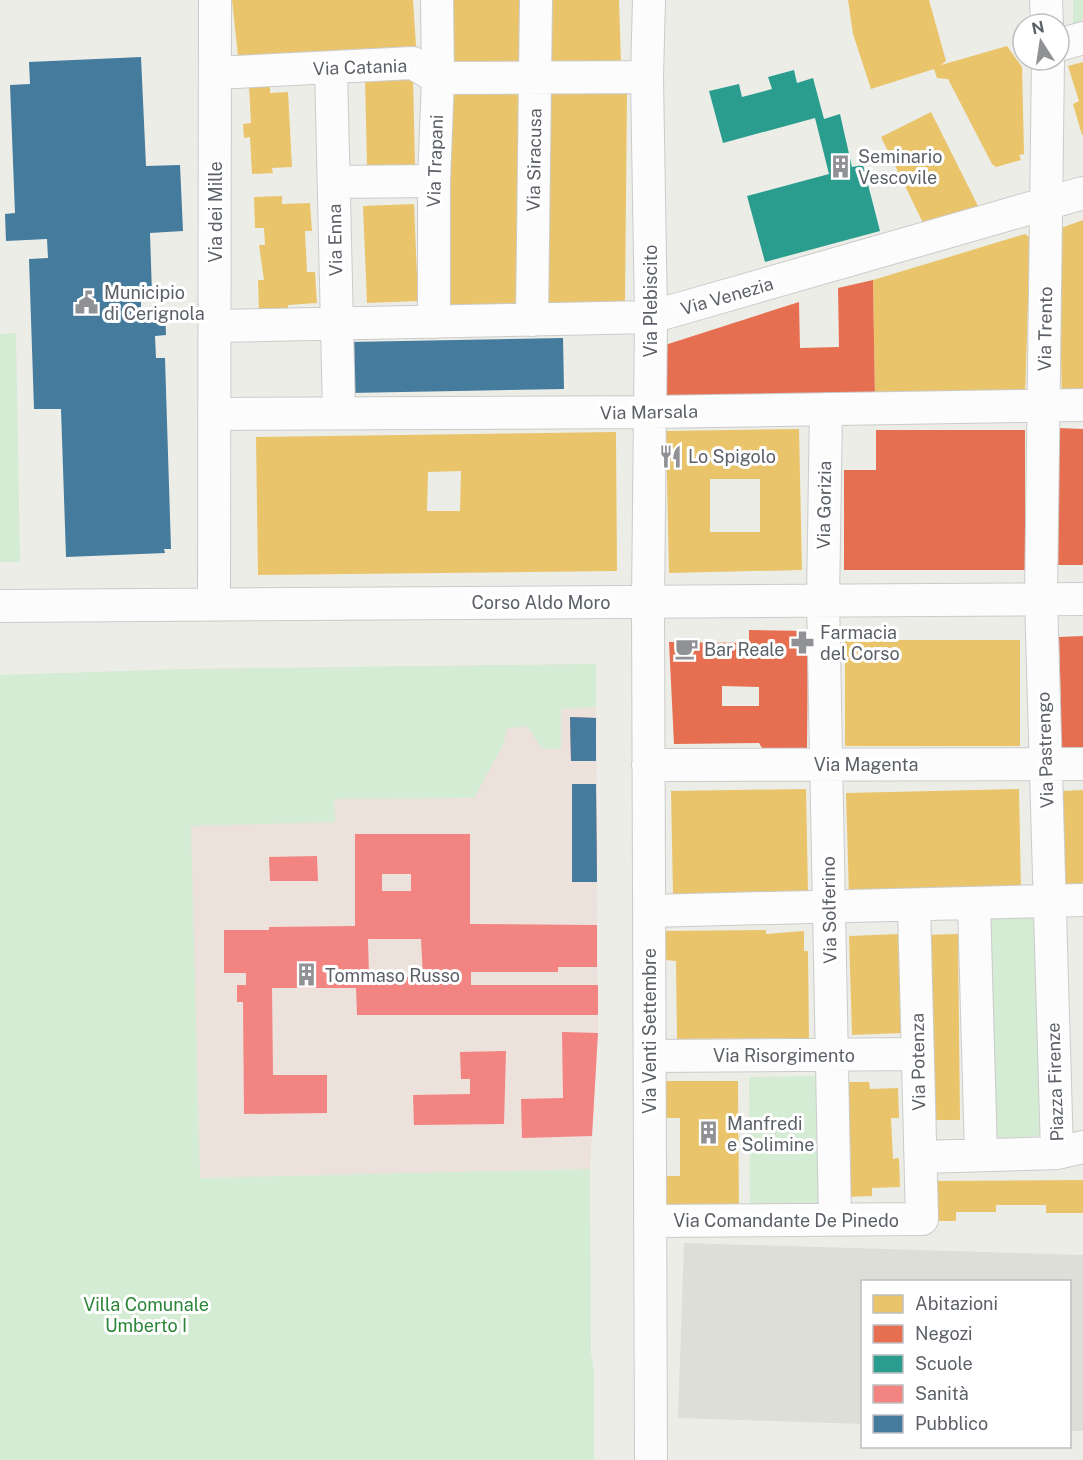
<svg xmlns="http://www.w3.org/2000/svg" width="1083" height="1460" font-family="'Public Sans',sans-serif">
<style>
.industrial{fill:#deded9}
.medical{fill:#ede1dc}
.green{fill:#d4ebd4}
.homes{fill:#e9c46a;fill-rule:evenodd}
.shops{fill:#e76f51;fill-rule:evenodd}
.schools{fill:#2a9d8f}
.health{fill:#f28482;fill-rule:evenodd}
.public{fill:#457b9d}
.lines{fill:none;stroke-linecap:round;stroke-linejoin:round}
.minor-casing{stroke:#cacbca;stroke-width:34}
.minor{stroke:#fcfcfc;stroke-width:32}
.labels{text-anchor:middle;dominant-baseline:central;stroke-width:6;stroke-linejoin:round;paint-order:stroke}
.street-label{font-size:18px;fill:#5c6067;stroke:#fff}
.poi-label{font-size:18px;fill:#5c6067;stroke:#fff;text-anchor:start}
.park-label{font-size:18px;fill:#2c8639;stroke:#fff}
</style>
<rect width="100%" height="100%" fill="#edede8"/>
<!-- industrial -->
<path class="industrial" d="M684,1243L1083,1255V1431H1070V1282H862V1424L678,1418Z"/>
<!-- medical -->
<path class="medical" d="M596,664L598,1033L590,1169L200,1178L185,669Z"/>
<!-- green -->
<path class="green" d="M1073,0H1083V25L1073,29Z
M16,333L20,562H0V334Z
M596,664V707L561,709V749H542L527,726L507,728L503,745L474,798L334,799L335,822L191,826L200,1178L590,1169L591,1353L594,1371V1460H0V675L185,669Z
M1039,917L1048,1136L992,1138L984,919Z
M821,1076L823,1212L750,1213L749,1077Z"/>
<!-- homes -->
<path class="homes" d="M232,0H413L416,46L238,56Z
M450,0H524V66L447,67Z
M550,0H619L621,64L551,66Z
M848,0H929L946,61L941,65L1007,46L1022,67L1024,154L1019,155L1021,160L996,167L992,164L948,79L937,78L934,69L871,89L853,34Z
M1083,62V135H1082L1073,104L1079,101L1068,66Z
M413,78L415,166L367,167L365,79Z
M270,85V93L288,92L292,167L272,168L273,173L252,174L250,137L244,138L243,124L251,123L249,86Z
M449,91H523L525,306H445Z
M547,92H627L625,303L551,307L545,302Z
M931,112L978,206L927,231L881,137Z
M282,196V204L310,203L312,231H305L307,272H315L317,303L288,305V311L259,313L258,280H264L259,245H265L264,228H255L254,197Z
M414,204L418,301L367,303L363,206Z
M1083,220V397L1062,398L1058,229Z
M1025,234L1030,238L1025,398L875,400L873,280Z
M799,429L802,570L669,573L666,431ZM710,479H760V532H710Z
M616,432L617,571L258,575L256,437ZM461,471L460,511H427L428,472Z
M845,640H1020V746H845Z
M806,789L808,892L673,895L671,791Z
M1019,789L1021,892L849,896L846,793Z
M1083,790V891H1064L1061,791Z
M766,930V934L804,931V951H808L809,1038L677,1039L676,961L665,960V931Z
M899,934L903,1033L852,1035L849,936Z
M958,934L960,1120H926L925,935Z
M665,1081H738L739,1212L665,1213V1176H680V1118H665Z
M841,1082H869L870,1089L898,1088L899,1118H891L893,1159L899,1158L900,1187L872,1188V1196L844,1197L843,1167L851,1166L849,1112Z
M1083,1180V1213H1046V1205H996V1212H956V1221H930V1181Z"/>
<!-- shops -->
<path class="shops" d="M873,280L875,400L666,404L665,345L799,302L800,348L839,347L838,288Z
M1059,428L1083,429V565H1057Z
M876,430H1025V570H844V470H876Z
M749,630L808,631L807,749L762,748L759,743L674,744L669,642L749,643ZM722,686L759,687V706H722Z
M1083,636V747L1058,748L1057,710H1061L1059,637Z"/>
<!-- schools -->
<path class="schools" d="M794,70L797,83L813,78L824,119L840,114L852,167L863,165L880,231L765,262L747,196L829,174L815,118L723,143L709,91L739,84L742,97L772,89L768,77Z"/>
<!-- health -->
<path class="health" d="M570,717L596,718V761H571Z
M572,784H596L597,882H572Z
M355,834H470V924L597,925V967H558V972H471V985H598V1015H357L356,988H272L273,1075H327V1113L244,1114L243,1002H237V985H246V973H224V930H269V927L355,926ZM382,874H411V891H382ZM368,939H421L423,977H369Z
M317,856L318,881H270L269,857Z
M562,1032L598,1033L592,1136L522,1138L521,1099L563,1098Z
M506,1051L504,1124L414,1125L413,1095L470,1094V1079H461L460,1052Z"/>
<!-- public -->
<path class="public" d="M141,57L146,166L180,165L183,231L150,233L152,294L141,295V309H165L166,335L155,336L156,358H165L171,549H164L165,553L66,557L61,409H34L29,259L48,258L47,239L6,241L5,214L15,213L10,85L30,84L29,62Z
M563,338L564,389L349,393L348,342Z
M570,717L596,718V761H571Z
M572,784H596L597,882H572Z"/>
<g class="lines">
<defs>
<path id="minor" d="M649,0L647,77L651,317L648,602L651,1460
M1046,0L1047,24
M1059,45L1083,38
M1048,60L1041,599L1057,1153
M331,68L339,412
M215,73L413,63L438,78L647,77
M334,182L434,181
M532,320L536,0
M434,322V181L438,78L437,0
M216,326L651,317L1083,193
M826,409L823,600L835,1219
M214,414L650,412L1083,405
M214,603L215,0
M0,606L1083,599
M648,765L1083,764
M974,903L981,1155
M649,911L1083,900
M650,1056L918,1054
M921,1157L1057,1153L1083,1147
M650,1221L922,1219L914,905"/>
</defs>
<!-- minor casing -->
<use href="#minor" class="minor-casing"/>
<!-- minor -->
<use href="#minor" class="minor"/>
</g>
<!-- icons -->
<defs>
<symbol id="building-bare" viewBox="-9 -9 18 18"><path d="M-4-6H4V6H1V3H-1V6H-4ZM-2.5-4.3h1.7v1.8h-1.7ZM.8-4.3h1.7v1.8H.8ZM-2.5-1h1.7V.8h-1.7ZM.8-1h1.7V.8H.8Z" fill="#8f9194" stroke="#fff" stroke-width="2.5" paint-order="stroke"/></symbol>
<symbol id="civic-bare" viewBox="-9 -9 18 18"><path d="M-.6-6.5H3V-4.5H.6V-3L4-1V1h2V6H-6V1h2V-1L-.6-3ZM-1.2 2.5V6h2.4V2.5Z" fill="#8f9194" stroke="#fff" stroke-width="2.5" paint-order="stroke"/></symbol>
<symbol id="restaurant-bare" viewBox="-9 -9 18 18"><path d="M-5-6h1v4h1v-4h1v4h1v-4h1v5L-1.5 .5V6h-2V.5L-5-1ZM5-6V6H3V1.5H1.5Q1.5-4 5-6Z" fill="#8f9194" stroke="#fff" stroke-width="2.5" paint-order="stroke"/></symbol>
<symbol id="pharmacy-bare" viewBox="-9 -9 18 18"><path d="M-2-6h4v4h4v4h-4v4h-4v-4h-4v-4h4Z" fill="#8f9194" stroke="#fff" stroke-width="2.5" paint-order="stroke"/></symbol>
<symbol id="cafe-bare" viewBox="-9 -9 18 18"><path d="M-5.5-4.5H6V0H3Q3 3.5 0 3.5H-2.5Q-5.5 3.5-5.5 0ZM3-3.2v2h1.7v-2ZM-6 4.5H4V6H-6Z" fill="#8f9194" stroke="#fff" stroke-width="2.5" paint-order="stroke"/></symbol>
</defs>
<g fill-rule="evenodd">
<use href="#building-bare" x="824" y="150" width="33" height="33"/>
<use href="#civic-bare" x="70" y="286" width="33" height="33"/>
<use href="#restaurant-bare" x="654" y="440" width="33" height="33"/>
<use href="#pharmacy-bare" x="786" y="626" width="33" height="33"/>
<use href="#cafe-bare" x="670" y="632" width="33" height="33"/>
<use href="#building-bare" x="290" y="958" width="33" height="33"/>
<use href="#building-bare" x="692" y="1116" width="33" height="33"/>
</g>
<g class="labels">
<!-- street labels -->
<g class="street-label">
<text transform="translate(360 67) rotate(-2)">Via Catania</text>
<text transform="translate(534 160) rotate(-89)">Via Siracusa</text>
<text transform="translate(435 161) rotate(-88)">Via Trapani</text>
<text transform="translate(215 212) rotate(-90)">Via dei Mille</text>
<text transform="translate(335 240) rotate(-91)">Via Enna</text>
<text transform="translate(727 296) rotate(-16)">Via Venezia</text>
<text transform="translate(650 301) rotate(-90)">Via Plebiscito</text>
<text transform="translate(1045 329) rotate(-89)">Via Trento</text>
<text transform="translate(649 412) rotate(-1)">Via Marsala</text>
<text transform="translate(824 505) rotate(-89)">Via Gorizia</text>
<text x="541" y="602">Corso Aldo Moro</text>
<text transform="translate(1045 750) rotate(-92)">Via Pastrengo</text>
<text x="866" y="764">Via Magenta</text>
<text transform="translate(829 910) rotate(-91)">Via Solferino</text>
<text transform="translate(649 1031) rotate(-90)">Via Venti Settembre</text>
<text x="784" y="1055">Via Risorgimento</text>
<text transform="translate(918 1062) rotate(-91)">Via Potenza</text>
<text transform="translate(1055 1082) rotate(-92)">Piazza Firenze</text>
<text x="786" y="1220">Via Comandante De Pinedo</text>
</g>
<!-- poi labels -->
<g class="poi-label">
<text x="858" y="156">Seminario<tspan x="858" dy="21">Vescovile</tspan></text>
<text x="104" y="292">Municipio<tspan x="104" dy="21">di Cerignola</tspan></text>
<text x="688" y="456">Lo Spigolo</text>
<text x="820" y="632">Farmacia<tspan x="820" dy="21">del Corso</tspan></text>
<text x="704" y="649">Bar Reale</text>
<text x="325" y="975">Tommaso Russo</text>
<text x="727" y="1123">Manfredi<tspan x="727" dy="21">e Solimine</tspan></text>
</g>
<!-- park labels -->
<g class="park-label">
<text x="146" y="1304">Villa Comunale<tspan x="146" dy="21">Umberto I</tspan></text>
</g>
</g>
<!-- legend -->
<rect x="861" y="1280" width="210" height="168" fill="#ffffff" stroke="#bebfc2" stroke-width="1.5"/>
<rect x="873" y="1295" width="30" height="18" fill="#e9c46a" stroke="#bebfc2" stroke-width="1.5"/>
<text x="915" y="1310" font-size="18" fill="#5c6067">Abitazioni</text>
<rect x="873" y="1325" width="30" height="18" fill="#e76f51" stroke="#bebfc2" stroke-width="1.5"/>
<text x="915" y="1340" font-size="18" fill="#5c6067">Negozi</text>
<rect x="873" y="1355" width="30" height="18" fill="#2a9d8f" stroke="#bebfc2" stroke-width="1.5"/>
<text x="915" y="1370" font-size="18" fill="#5c6067">Scuole</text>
<rect x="873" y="1385" width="30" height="18" fill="#f28482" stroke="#bebfc2" stroke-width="1.5"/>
<text x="915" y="1400" font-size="18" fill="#5c6067">Sanità</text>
<rect x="873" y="1415" width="30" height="18" fill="#457b9d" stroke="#bebfc2" stroke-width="1.5"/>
<text x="915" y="1430" font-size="18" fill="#5c6067">Pubblico</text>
<!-- north arrow -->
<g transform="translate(1041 42) rotate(348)"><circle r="28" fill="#ffffff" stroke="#bebfc2" stroke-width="1.5"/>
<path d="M0-4.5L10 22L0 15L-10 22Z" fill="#8f9194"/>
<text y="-9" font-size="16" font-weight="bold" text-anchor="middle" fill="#5c6067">N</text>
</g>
</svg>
